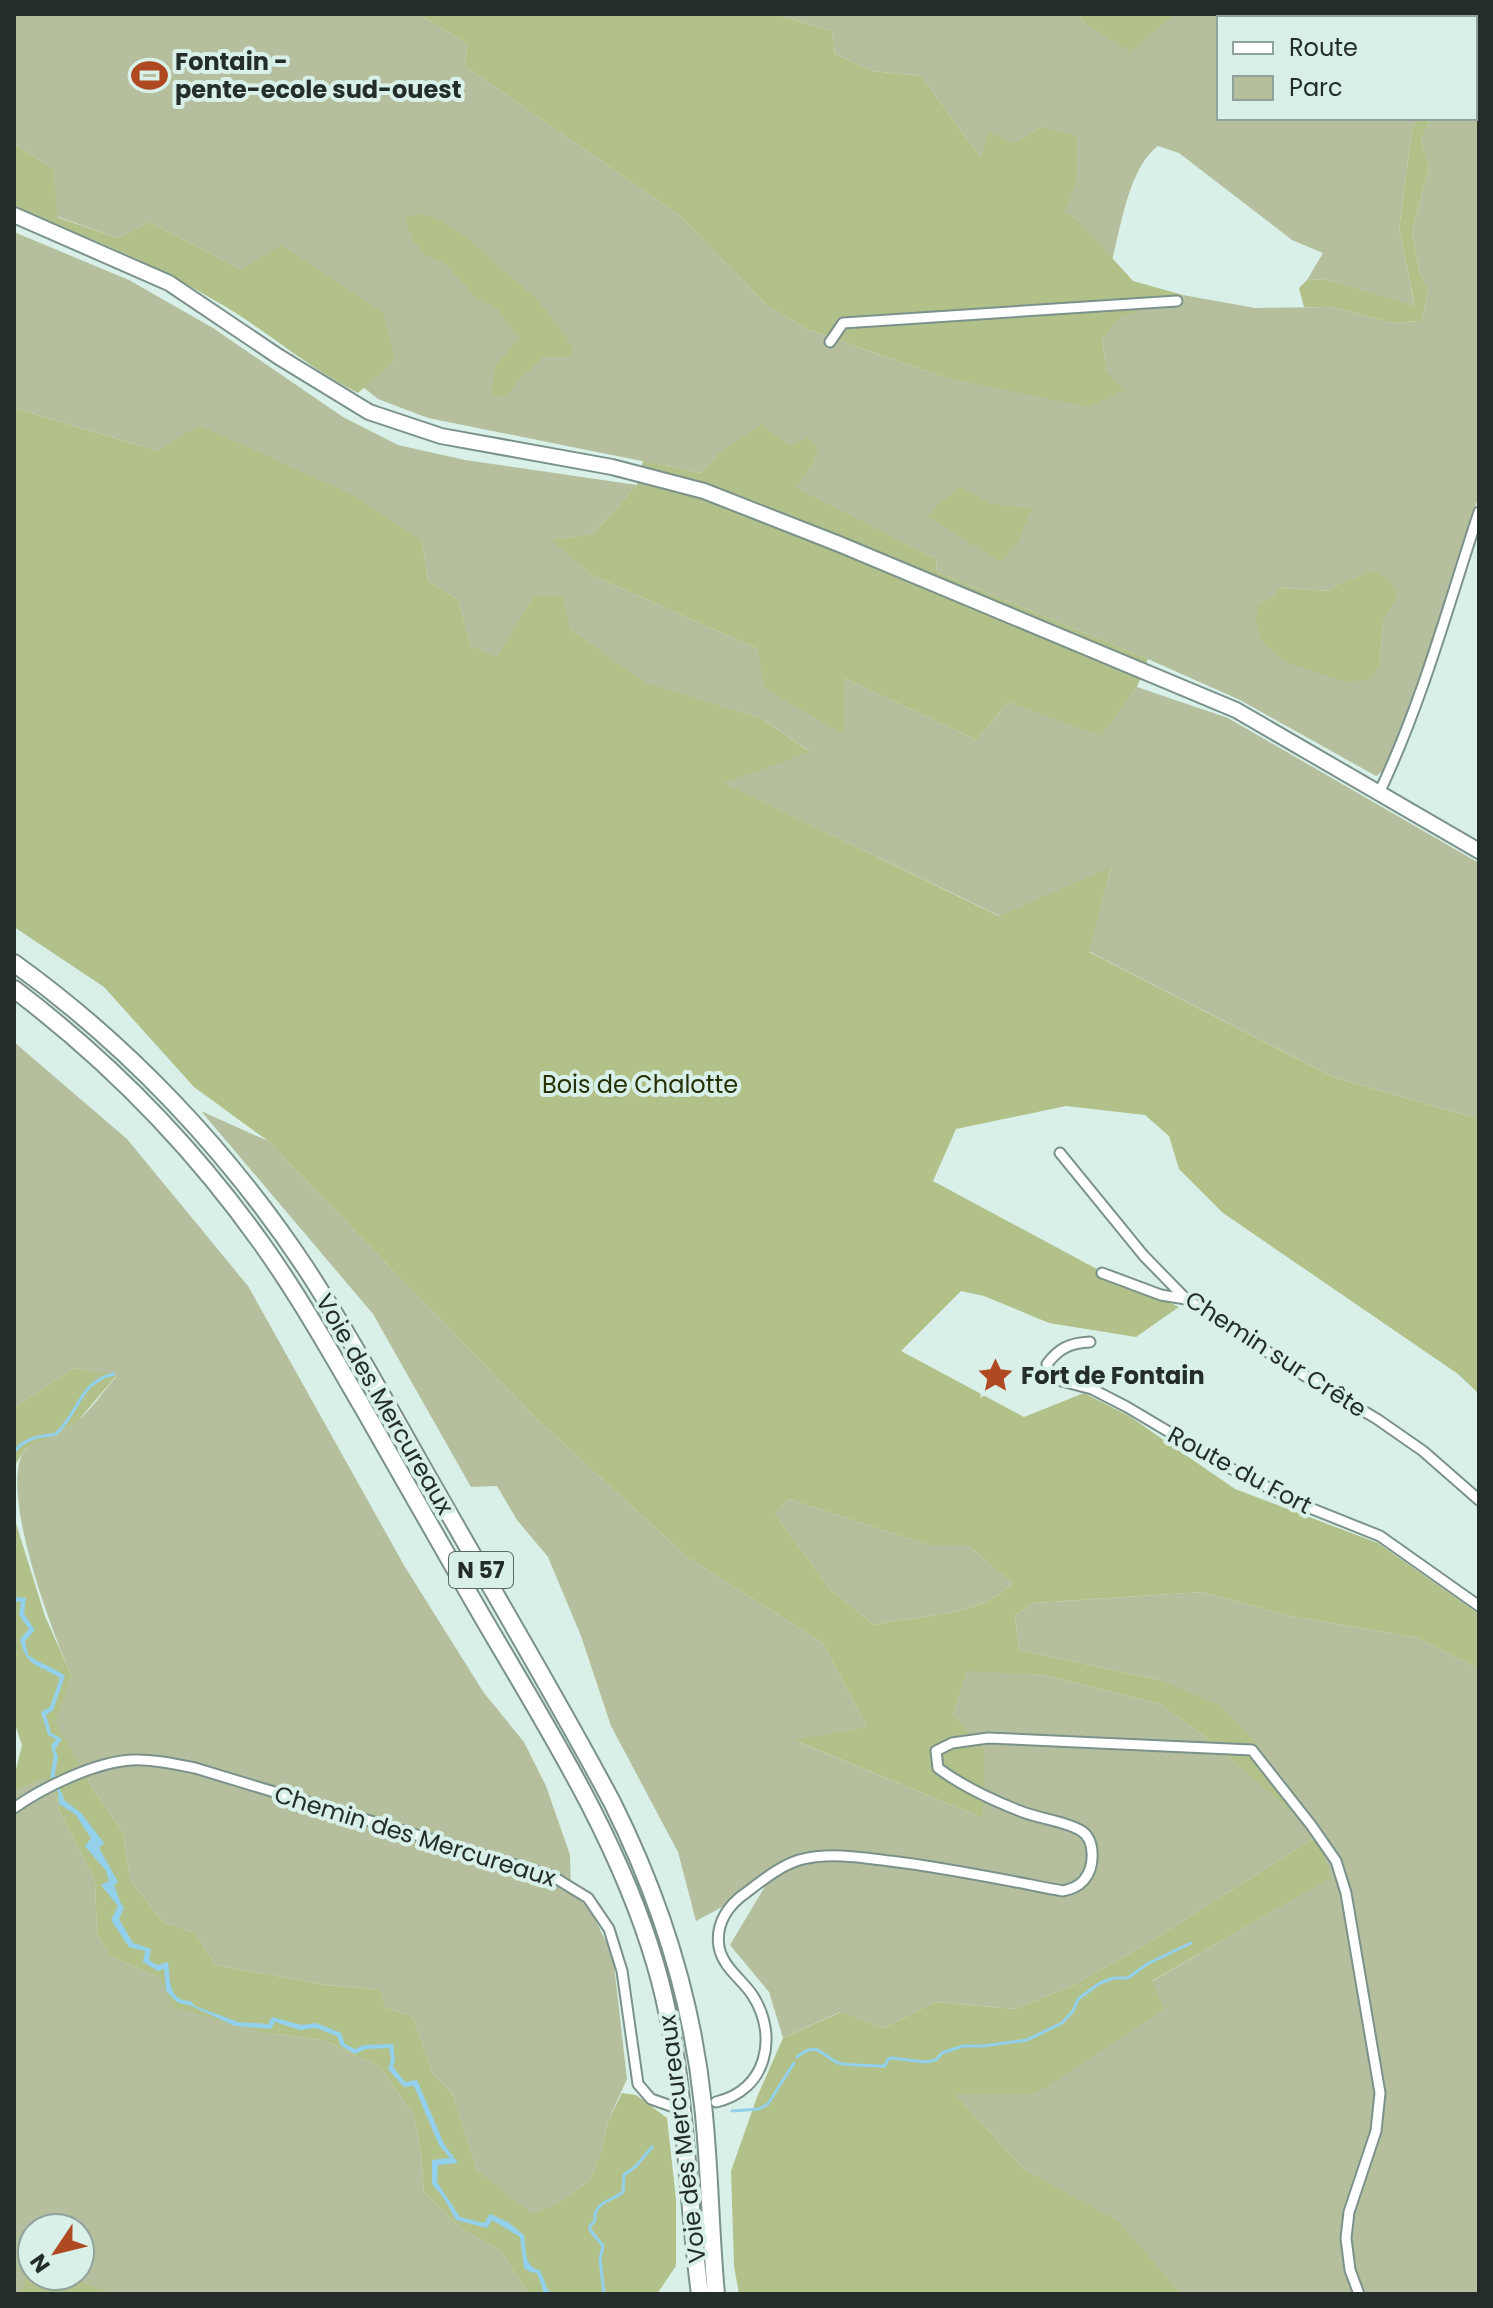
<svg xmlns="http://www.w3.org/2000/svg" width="1493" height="2308" font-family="Poppins,sans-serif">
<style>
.green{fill:#b5bf9d;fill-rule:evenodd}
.forest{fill:#b2c08a;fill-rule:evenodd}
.water{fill:#92d0ec}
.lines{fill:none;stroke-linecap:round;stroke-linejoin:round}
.stream{stroke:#92d0ec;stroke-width:3}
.street-casing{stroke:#7b928b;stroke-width:13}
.secondary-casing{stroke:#7b928b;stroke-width:18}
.highway-casing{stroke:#7b928b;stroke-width:20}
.street{stroke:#fff;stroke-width:9}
.secondary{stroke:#fff;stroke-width:14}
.highway{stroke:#fff;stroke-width:16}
.labels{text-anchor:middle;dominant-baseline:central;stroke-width:8;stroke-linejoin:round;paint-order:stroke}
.shield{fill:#d8f0e8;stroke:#5a6863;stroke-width:2}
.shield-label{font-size:22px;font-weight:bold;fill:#242d2a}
.poi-label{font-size:24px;font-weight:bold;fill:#242d2a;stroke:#d8f0e8;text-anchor:start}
.park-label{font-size:24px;fill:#273006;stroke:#d8f0e8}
.street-label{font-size:24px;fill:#242d2a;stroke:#d8f0e8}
</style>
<rect width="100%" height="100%" fill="#d8f0e8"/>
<!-- green -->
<path class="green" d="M14,14H419L467,44L465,66L679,215L768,306L807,329L943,377L1107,373L1102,340L1119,317L1183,295L1255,308L1333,307L1392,323L1422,321L1428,290L1419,270L1412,232L1429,167L1421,140L1431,118H1475V18H1460V14H1479V495L1417,688L1386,769L1376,776L1240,700L1148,659L937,572L936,559L794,487L813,465L817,448L789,446L718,454L701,473L428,418L378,399L363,387L395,360L242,270L150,222L117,238L56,216L54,169L14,144ZM1371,571L1383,620L1380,663L1259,604L1274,596L1280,588L1329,591C1342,579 1356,580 1371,571Z
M774,14H1079L1084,23L1131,51L1175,14H1450V18H1219V118H1418L1412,131L1399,229L1415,307L1325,279L1307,280L1323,253L1292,240L1179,153L1158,146C1129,167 1121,227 1112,260L1076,218L1063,213L1077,180L1041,127L1015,143L981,158L921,76L872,71L835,54L832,31Z
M14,232L129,280L213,328L343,417L398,445L465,460L637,485L593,534L552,540L592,575L758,649L844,734V678L977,740L1008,702L1101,735L1137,687L1228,718L1479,863V1119L1333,1077L1088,951L1111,868L1000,916L723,783L809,751L761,718L646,684L570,629L533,597L498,658L471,646L458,600L428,581L422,541L158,451L14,408Z
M14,1042L127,1139L248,1286L405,1567L484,1693L524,1742L546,1786L570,1855L571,1891L591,1911L613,1956L627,2079L608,2121L602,2149L590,2180L559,2203L532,2215L477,2170L452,2093L432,2073L413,2017L385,2007L379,1990L327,1985L215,1965L195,1933L163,1922L130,1880L123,1832L91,1786L54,1721L72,1677C52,1632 0,1495 23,1452C34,1438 60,1433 76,1422C91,1411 103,1391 116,1377L74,1368L14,1408Z
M201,1111L268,1141L536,1418L687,1557L823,1643L867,1727L796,1741L983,1818V1750L953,1715L967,1670L1044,1675L1160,1704L1199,1732L1316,1832L1160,1680L1019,1650L1015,1615L1034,1603L1202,1592L1291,1616L1418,1638L1479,1669V2294H1182L1118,2222L1025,2170L954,2093L1164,2009L1151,1982L1329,1878L1319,1835L1145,1945L1072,1986L1015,2009L935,2002L884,2028L840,2012L783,2038L769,1992L730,1945L767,1883L696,1921L678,1852L611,1726L581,1636L548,1557L517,1520L497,1486L471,1487L373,1314Z
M789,1499L928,1545H968L1012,1583C983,1617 916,1615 874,1625L830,1589L775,1514Z
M46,1776L54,1788L59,1810L95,1880L97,1934L110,1956L160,1978L267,2033L323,2040L379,2066L414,2115L421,2153L424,2192L462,2229L500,2250L529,2294H14V1792ZM32,2228H80V2276H32Z"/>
<!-- forest -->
<path class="forest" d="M419,14H774L832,31L835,54L872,71L921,76L981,158L988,132L1015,143L1041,127L1077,136V180L1064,213L1076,218L1133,281L1183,295L1119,318L1102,340L1107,373L1124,390L1089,407L943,377L807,329L768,306L679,215L465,66L467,44Z
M1079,14H1175L1131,52L1084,23Z
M1418,118H1431L1421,140L1429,167L1412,232L1419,270L1428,290L1422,321L1392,323L1333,307H1304L1299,288L1307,280L1325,279L1415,306L1399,229L1412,131Z
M14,144L54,169L57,217L117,238L150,222L242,270L281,245L383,313L395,360L358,393C306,367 264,328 214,300C151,262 82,235 14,207Z
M422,214C459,223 480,251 508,274C535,296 556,318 573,349L570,357H543L517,382L506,398L491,394L496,364L520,339L496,307L478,299L444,263L425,255L412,239L405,217Z
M14,408L158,451L199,425L355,496L422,541L428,581L458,600L471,646L497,657L533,597L562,596L570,629L646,683L761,718L810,752L724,783L999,916L1111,867L1089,952L1333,1077L1479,1119V1394L1458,1374L1223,1213L1179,1169L1169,1136L1145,1115L1066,1106L956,1129L933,1181L1093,1267L1179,1307L1136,1337L1049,1323L984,1296L961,1291L901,1351L1024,1417L1084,1393L1129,1416L1235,1489L1378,1543L1479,1614V1669L1418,1638L1291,1616L1202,1592L1034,1603L1015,1615L1019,1650L1160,1680L1221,1706L1255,1742L1319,1835L1330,1878L1152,1981L1164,2009L1035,2094H955L1025,2170L1118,2221L1182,2294H739L734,2266L731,2171L757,2097L783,2038L841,2012L884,2028L935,2002L1015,2009L1072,1986L1145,1945L1319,1835L1199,1732L1160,1704L1044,1675L967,1671L953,1715L984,1750L983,1818L794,1740L867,1727L823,1643L687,1557L536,1418L268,1141L194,1087L104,987L14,927ZM789,1499L928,1545H968L1012,1583C983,1617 916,1615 874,1625L830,1589L775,1514Z
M761,424L789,446L808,437L818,448L813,465L795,487L936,559L937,572L1148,659L1137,687L1101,736L1008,702L977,740L844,678V735L764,688L758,649L592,575L551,540L593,534L637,485L643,461L701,473L718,454Z
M961,487L991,504L1032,508L1017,544L1000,562L928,516L943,500Z
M1371,570L1390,580L1398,595L1383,620L1380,663L1372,679L1346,682L1283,661L1263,643L1255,621L1259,604L1274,596L1279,588L1329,591C1342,579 1356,580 1371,570Z
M74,1368L116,1376L77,1422L25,1449L14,1467V1408Z
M14,1517L45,1616L72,1677L55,1721L91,1786L123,1832L130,1880L163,1922L195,1933L215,1965L327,1985L380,1990L385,2007L413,2017L432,2073L452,2093L477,2170L532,2214L559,2203L590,2180L602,2149L608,2121L622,2093L636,2095L667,2118L676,2199V2266L657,2294H529L500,2250L462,2229L424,2192L421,2153L414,2115L379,2066L323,2040L267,2033L173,2007L160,1978L110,1956L97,1934L95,1880L59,1810L54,1788L45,1777L14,1792V1777L22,1745L14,1722Z
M31,2263L32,2276H66L113,2294H20Z"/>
<!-- water -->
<path class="water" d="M14,1597L26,1598L24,1614L35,1630L25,1641L28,1655C40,1664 54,1667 65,1676L53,1710L46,1715L51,1733L62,1739L55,1749L58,1757L54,1777L50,1778L54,1756L51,1746L56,1739L48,1735L41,1712L50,1707L60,1678C39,1664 26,1668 20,1639L29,1629L19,1615L21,1602L14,1601Z
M62,1793L64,1800L81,1813L104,1843L99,1848L118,1882L111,1887L124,1908L119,1919L133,1943L151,1949L149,1960L157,1965L168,1962C170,1976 168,1995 183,2000C196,2004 186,1996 195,2006L238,2022L268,2024L272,2017L301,2025L316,2023L341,2033L345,2044L355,2049L364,2045L393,2044L395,2060L393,2067L405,2082L417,2080L444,2144L458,2163L438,2165L437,2182L460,2217L484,2223L490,2214L508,2222L524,2235C526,2249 524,2268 540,2270L548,2290L553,2294L544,2293L537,2273L530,2272L524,2268L520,2237L492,2220L487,2228L456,2220L443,2197L432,2184V2160L450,2158L439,2145L414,2086L404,2087L388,2069L391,2059L389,2048L366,2049L355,2054L341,2046L337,2036L316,2028L300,2030L275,2022L271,2029L235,2026L189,2005L178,2003L166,1991L164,1969L158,1971L143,1962L145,1951L129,1947L111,1920L118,1906L101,1885L113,1879L85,1846L91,1838L75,1814L59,1804L58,1795Z"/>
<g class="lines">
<!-- stream -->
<path class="stream" d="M14,1452C26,1437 39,1437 56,1434C80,1411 79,1382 114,1374
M53,1774L61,1797
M108,1873L118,1900
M797,2057C818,2040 821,2055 838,2063C842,2065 878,2066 885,2066L888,2059L892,2058L925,2062L936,2060L942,2053L963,2046H983L1027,2040L1062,2023L1073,2011L1078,1999L1100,1983L1114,1978H1128L1147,1964L1191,1943
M732,2111L759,2109L768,2104L794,2063
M604,2294L600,2259L603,2246L590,2230V2226L595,2221C593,2202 610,2202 623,2192L624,2175L636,2166L652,2147"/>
<defs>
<path id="street" d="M830,342L843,323L1177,301
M1379,793C1422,703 1448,606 1479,512
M1060,1153L1144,1256L1186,1299L1305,1376L1377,1419L1423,1451L1479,1500
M1102,1273L1161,1295L1186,1299
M1090,1342C1070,1343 1059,1348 1047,1364L1050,1374L1058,1380L1092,1389L1127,1407L1228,1467L1300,1504L1380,1536L1479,1606
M14,1808C44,1787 95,1762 132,1760C153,1759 174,1764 195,1768L552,1876L588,1898L609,1929L622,1971L638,2084L651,2099L671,2106
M716,2102C766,2091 779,2037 753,1996C743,1980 723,1968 719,1947C715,1923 729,1904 747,1892C763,1880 780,1866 799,1860C828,1852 860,1857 890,1861C948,1868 1005,1880 1063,1891C1071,1889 1078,1887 1084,1880C1095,1867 1096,1839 1080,1830C1062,1820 1039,1819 1020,1811C992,1800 962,1786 938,1768L936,1751L952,1743L988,1738L1252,1750L1311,1825L1336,1861L1346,1893L1380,2093L1376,2131L1349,2212L1346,2238L1350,2270L1359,2294"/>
<path id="secondary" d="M14,215L169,283L279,357L369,412L441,436L612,467L704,491L839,544L1236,710L1479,851"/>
<path id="highway" d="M14,963C128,1045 227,1150 305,1267C352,1339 393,1416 436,1491C495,1595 556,1697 612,1802C660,1898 692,1998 703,2105C710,2168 710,2231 716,2294
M14,989C109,1061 193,1147 262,1244C299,1296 330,1351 362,1406C400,1472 437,1538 475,1604C542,1720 617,1834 655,1963C687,2071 685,2183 700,2294"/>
</defs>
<!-- street casing -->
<use href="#street" class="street-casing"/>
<!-- secondary casing -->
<use href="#secondary" class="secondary-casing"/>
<!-- highway casing -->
<use href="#highway" class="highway-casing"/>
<!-- street -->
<use href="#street" class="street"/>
<!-- secondary -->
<use href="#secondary" class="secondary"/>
<!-- highway -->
<use href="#highway" class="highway"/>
</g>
<!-- icons -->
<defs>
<symbol id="stadium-bare" viewBox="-9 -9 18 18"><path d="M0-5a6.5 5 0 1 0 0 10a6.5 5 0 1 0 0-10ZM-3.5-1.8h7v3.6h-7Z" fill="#af4921" stroke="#d8f0e8" stroke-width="2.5" paint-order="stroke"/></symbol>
<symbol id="sight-bare" viewBox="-9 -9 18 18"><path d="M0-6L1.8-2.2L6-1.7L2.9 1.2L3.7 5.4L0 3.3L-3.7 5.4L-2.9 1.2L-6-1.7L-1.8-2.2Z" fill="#af4921" stroke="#d8f0e8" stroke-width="2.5" paint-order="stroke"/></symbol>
</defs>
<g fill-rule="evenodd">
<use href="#stadium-bare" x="124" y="50" width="51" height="51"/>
<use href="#sight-bare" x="970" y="1350" width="51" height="51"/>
</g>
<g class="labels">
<!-- shield labels -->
<rect class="shield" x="449" y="1552" width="64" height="36" rx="6"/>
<g class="shield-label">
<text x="481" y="1570">N 57</text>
</g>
<!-- poi labels -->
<g class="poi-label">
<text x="175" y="61">Fontain -<tspan x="175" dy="28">pente-ecole sud-ouest</tspan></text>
<text x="1021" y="1375">Fort de Fontain</text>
</g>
<!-- park labels -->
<g class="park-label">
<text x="640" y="1084">Bois de Chalotte</text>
</g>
<!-- street labels -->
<g class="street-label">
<text transform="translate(1276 1354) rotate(33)">Chemin sur Crête</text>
<text transform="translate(385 1404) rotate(60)">Voie des Mercureaux</text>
<text transform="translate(1240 1470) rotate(28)">Route du Fort</text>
<text transform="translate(415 1836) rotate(17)">Chemin des Mercureaux</text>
<text transform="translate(682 2139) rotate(-97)">Voie des Mercureaux</text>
</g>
</g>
<!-- border -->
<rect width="1493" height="2308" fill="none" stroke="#242d2a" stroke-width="32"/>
<!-- legend -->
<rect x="1217" y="16" width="260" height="104" fill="#d8f0e8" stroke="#90a29c" stroke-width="2"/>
<rect x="1233" y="42" width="40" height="12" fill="#ffffff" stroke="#90a29c" stroke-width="2"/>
<text x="1289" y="56" font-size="24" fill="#242d2a">Route</text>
<rect x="1233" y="76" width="40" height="24" fill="#b5bf9d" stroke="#90a29c" stroke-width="2"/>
<text x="1289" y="96" font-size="24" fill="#242d2a">Parc</text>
<!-- north arrow -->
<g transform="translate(56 2252) rotate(235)"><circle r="38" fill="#d8f0e8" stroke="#90a29c" stroke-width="2"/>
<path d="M0-6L14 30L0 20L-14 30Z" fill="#af4921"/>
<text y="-12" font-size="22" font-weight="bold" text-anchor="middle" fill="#242d2a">N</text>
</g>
</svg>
